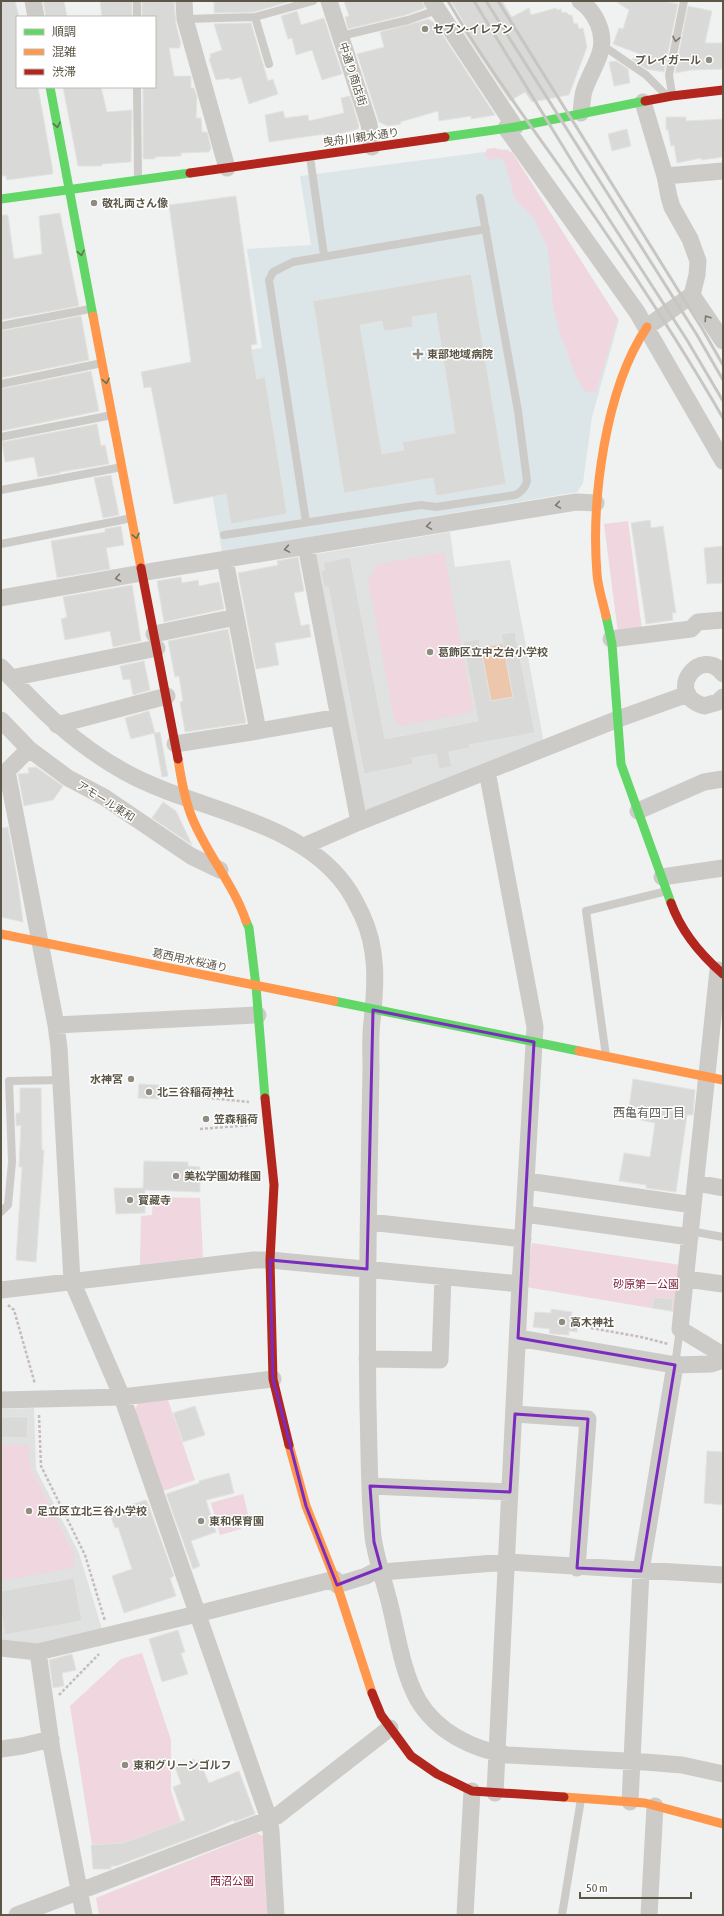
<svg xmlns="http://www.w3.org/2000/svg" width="724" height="1916" font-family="'Asap Condensed','Noto Sans JP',sans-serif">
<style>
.education{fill:#e0e2e2}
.medical{fill:#dce6e8}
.green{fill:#efd6df}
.water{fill:#ecc7ab}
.building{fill:#d9d9d8;stroke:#e3e3e2;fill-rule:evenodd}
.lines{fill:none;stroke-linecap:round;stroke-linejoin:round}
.path{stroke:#c7bbbc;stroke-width:2.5;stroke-dasharray:3 2;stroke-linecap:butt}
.lane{stroke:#cccbc8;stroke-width:8}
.street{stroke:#cccbc8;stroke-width:17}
.fast{stroke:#63d668;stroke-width:9}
.slow{stroke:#ff974d;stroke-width:9}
.jam{stroke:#b3261e;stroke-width:9}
.rail{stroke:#c7c6c3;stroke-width:3}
.oneway{stroke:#7e796e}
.oneway2{stroke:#5e764f}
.marked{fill:none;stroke:#7b2cbf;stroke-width:3;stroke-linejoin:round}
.poi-dot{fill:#908c82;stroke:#fff;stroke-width:1.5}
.labels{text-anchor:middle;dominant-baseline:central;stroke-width:3;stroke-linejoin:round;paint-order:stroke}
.poi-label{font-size:11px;font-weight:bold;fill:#5c5647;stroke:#fff;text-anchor:start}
.street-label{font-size:11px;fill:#5c5647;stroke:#fff}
.park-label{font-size:11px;fill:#7d1935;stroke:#fff}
.neighbourhood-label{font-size:12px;fill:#64625c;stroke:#fff}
</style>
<rect width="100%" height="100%" fill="#f0f1f1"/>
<!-- education -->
<path class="education" d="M450,532L455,567L510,560L543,738L542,742L368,812L362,810L316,554Z
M34,1408L36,1469L79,1553L102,1629L41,1644L1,1640V1409Z"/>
<!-- medical -->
<path class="medical" d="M508,149L619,320L592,417L583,483L577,492L222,552L190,360L262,348L247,249L311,245L300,176Z"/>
<!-- green -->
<path class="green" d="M494,148L512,152L618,319L596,392H586L576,377L559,330L553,306L548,249L534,218L515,199L505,163L500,158L489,160L485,154L487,149Z
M628,521L642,630L618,633L604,524Z
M444,552L473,707L469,713L401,726L394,719L368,580L378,564Z
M153,1197L200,1198L203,1257L140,1265L141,1216L152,1215Z
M532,1243L681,1265L675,1312L526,1287Z
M168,1400L195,1480L163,1491L134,1412L138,1403Z
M1,1445H29L30,1466L75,1556L73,1568L1,1581Z
M243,1494L249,1518L239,1520L241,1529L220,1535L211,1503Z
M142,1653L171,1740V1791L181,1822L123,1843L92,1845L70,1706L121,1659Z
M257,1833L264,1837L268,1915H99L96,1898Z"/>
<!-- water -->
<path class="water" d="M503,644L513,697L491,701L481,648Z"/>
<!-- building -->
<path class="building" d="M1,1H15L19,17H17V87H38L53,172L52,174L7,180L6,176H1Z
M43,1H64L67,17H46Z
M100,1H132V17H102Z
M142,1H174L176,24L181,44H180V48H169L174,76H191V88H194L197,97L196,118H201L202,132H207L211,148L209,152L181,153V156L155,157V159H143V87H155V17H142Z
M214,1H292L254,12L214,13Z
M344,1H422L425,8L406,15L348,29L345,17L349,16Z
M451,1H502L512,17L529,8L531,15L556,8L557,10L561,9L562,13L566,12L569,15H572L574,24L577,23L579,29L583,28L587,47L569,95L532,102L525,92L510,101L462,29L467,28Z
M615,1H664L678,4L664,72L646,69L632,59L645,56L613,44L619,28L623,29L629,10Z
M688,6L712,11L705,43H723V69L692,70L675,73Z
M297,11L301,25L324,18L342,74L322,80L312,50L296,55L292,38L288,39L281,16Z
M429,19L434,23L437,35L442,34L495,115L471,119V116L439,121L438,111L400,122L401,124L388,126L379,122L357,54L384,47L380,32Z
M251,23L268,81L273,79L278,94L249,104L241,77L230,80V78L216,80L209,59L211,58L210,54L222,50L214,24Z
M616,61L628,69L630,83L614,86L609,62Z
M63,87H101L107,112L132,110L131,162L102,164V166H78Z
M350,96L359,126L358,129L326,137L325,134L269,142L265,115L283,111L285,118L308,115L309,121L344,113L341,98Z
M666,117H686V121L723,119V157L701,160V158L677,163L674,145L671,146L668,130H666Z
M627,129L631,146L612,151L608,134Z
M236,196L257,344L251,345L257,379L265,377L287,514L231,524L226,494L174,504L151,387L144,388L141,372L191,362L169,205Z
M60,213L79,306L1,320V215H8L14,259L42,254L39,216Z
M471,274L506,484L436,496L433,478L344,493L313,301ZM436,313L455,433L402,442L404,450L382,454L360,325L382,321L384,331L413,327L412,317Z
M81,316L89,360L1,378V331Z
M91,371L99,411L1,431V389Z
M97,424L101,446L105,445L109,464L60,472V473L38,477L34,457L5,462L2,442Z
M111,475L119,515L103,518L94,478Z
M650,520L651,528L663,526L676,613H672L673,620L646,624L631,523Z
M121,526L124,545L106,548L110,569L57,578L51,541L105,532V529Z
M723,546V583L707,584L704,548Z
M298,557L304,591L294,593L301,626L309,624L311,637L275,643L279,665L256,669L238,573L278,565L277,561Z
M350,557L385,739L478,721L463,642L479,639L491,701L513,697L501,634L515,632L535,733L469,745V748L449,752L452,767L439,769L436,754L412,758L413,764L364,774L328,587H324L321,571L325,570L323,563Z
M181,577L182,583L198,580L199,586L219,582L224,609L164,622L157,581Z
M132,585L141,641L113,647L110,631L65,640L61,619L67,617L63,597Z
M228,629L246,723L185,732L180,702L183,701L179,676L175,677L168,641Z
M144,661L150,690L133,695L130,679L123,680L120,666Z
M149,711L155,733L160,732L168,776L162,777L154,733L131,739L128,729L125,718Z
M36,767L63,786L53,800L24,806L18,774L29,773L28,768Z
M163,802L176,811L192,845L152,818Z
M8,827L18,883L23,922L1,917V828Z
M633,1079L695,1090L693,1115H687L676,1192L646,1188V1185L619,1181L624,1153L650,1157L655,1123L640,1120L641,1111L629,1108Z
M139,1084L159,1085V1099L138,1098Z
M20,1088H41L42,1150H44L36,1262L16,1260L22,1167H19L21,1125L16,1126V1113H20Z
M144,1161L188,1162V1166L200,1167V1192L145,1190V1213L116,1214L114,1188H143Z
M654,1297L673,1299L672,1311L652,1308Z
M551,1309L572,1312L571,1316L578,1317L577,1332L569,1331V1335L553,1334L549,1333L550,1329L533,1327L535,1312L551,1313Z
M195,1406L205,1435L183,1442L173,1413Z
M1,1417H28L27,1438L1,1437Z
M707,1451L723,1452V1505L704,1503Z
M229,1473L234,1493L206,1500L216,1532L191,1541L200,1566L193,1569L166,1494L199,1483V1481Z
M145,1500L147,1501L174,1576L170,1578L176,1596L124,1613L112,1576L132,1569L118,1527L115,1528L109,1512Z
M74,1578L82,1621L5,1635L1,1610V1591Z
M178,1630L185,1652L181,1653L188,1674L162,1682L149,1639Z
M72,1654L76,1670L62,1673L64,1686L53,1688L49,1660Z
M194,1759L195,1762L199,1760L209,1783L239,1771L255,1814L234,1822V1820L207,1832L116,1866H111V1869H93L91,1845L123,1843L185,1820L173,1787L181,1784L175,1767Z"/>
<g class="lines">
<!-- path -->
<path class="path" d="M162,1093L249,1102
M200,1129L251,1125
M8,1305L14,1310L35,1384
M591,1328L641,1337L668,1344
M39,1415L41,1466L85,1555L105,1621
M59,1695L99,1654"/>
<!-- lane -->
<path class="lane" d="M137,17V1
M255,17L269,64
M185,19L255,17L313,1
M341,36L408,20L437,10
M602,45L646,75L666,95
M137,87L138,180
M672,94L669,75L684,1
M310,157L324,255
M1,326L90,309
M1,384L102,363
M1,437L112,415
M1,490L122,467
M306,522L269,280L273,272L293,262L486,229
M224,535L421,505L436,507L515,495C522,492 525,488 527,481L518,411L480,198
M1,544L132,518
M606,1056L586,911L667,891
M1,1212L8,1205L12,1162L9,1081L61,1080
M690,1231L723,1237
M675,1365L680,1329
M562,1915L581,1799"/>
<!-- street -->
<path class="street" d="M33,1L36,17
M184,1L185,19L227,168
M329,1L369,124L372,147
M432,1L515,127
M580,1C596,12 606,34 600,53C596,66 588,78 584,91C582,98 582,106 581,113
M643,102L665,176L669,197L672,207L690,239L698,261L697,275L692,295L647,327
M506,128L637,312L723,461
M665,176L723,171
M692,295L723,341
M306,546L359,822
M225,560L258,731L338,717
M1,598L153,571L576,502L596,503
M154,634L236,617
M611,639L691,629L698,622L723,620
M1,667C41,710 73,743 125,772C193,810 296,818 345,885C352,894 357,905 362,915C378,949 376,984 372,1021C370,1036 371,1053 371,1068C369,1181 366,1295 368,1408C369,1442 369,1476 371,1510C372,1521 372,1533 374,1543C378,1565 386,1587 391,1609C398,1639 403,1673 418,1700C437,1732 472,1749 507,1755L645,1762L682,1765L723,1774
M723,674C702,644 662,693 704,706L718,702L723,697
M11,678L157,648
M1,720L29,749L68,778L104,797L191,856L220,870
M57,725L167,696
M175,744L258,731
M7,771L29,749
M487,771L535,1027L520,1284L495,1793
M1,774L7,771L56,1025L59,1048L72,1281L122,1397L269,1819L271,1831L276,1915
M638,811L704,782L723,779
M304,846L359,822L618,719L688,694
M662,877L723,868
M718,970L680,1329L723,1355
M56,1025L258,1015
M527,1181L693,1205
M696,1183L723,1188
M525,1214L690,1237
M369,1222L523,1239
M686,1279L723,1284
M1,1290L254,1260H270L520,1284
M518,1338L675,1365L711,1364L723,1360
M367,1359L440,1360L443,1277
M1,1400L122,1397L273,1379
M515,1414L588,1419L577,1568
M370,1486L510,1492
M382,1572L507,1562L723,1575
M337,1585L366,1576L381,1568
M1,1648L38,1652L197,1614L335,1579
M38,1652L52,1750L84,1915
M1,1749L22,1746L51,1739
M630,1802L641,1571L675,1365
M17,1915L277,1816L390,1728
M465,1915L472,1791
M649,1915L655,1806"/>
<!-- fast -->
<path class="fast" d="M50,87L93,316
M445,137L515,127L645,101
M1,199L190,173
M606,616L612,644L621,764L671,903
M246,921L249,928L256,986L265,1098
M334,1001L579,1051"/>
<!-- slow -->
<path class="slow" d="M93,316L141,568
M606,616C603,602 598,588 597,574C591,500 605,389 647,327
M178,759C181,778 184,797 191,815C205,852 233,883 246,921
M1,934L334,1001
M579,1051L723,1080
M289,1445L306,1506L335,1579L372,1693
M564,1797L645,1803L723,1824"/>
<!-- jam -->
<path class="jam" d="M645,101L672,96L723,90
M190,173L445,137
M141,568L178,759
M671,903C681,931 701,955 723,974
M265,1098L274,1185L270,1260L273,1379L289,1445
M372,1693L381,1715L411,1756L437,1774L472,1791L564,1797"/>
<!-- rail -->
<path class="rail" d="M448,1C484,62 526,119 567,177C622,255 675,335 723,418
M474,1L578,171L687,340L723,401
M486,1L697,335L723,380
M498,1L703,330L723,365"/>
</g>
<!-- one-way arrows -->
<defs><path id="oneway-chevron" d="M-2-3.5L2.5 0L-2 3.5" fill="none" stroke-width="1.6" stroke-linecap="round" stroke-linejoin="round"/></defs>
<g class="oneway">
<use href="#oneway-chevron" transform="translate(676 39) rotate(102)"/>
<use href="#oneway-chevron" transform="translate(707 318) rotate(-124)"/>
<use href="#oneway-chevron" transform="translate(558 505) rotate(171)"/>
<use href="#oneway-chevron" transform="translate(429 526) rotate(171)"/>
<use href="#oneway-chevron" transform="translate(287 549) rotate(170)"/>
<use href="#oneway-chevron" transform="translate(118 578) rotate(170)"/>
</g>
<g class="oneway2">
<use href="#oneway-chevron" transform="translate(57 125) rotate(79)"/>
<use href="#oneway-chevron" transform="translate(81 253) rotate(79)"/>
<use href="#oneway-chevron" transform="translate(106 381) rotate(79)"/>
<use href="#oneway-chevron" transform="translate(136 536) rotate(78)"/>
</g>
<!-- marked area -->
<path class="marked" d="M373,1010L534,1042L518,1338L675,1365L641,1571L577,1568L588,1419L515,1414L510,1492L370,1486L374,1542L381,1568L337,1585L306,1506L273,1379L270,1260L367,1269Z"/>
<!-- markers -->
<g class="poi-dot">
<circle cx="425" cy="29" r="4"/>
<circle cx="709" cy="60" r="4"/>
<circle cx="94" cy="203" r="4"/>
<path d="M416 348h4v4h4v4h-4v4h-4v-4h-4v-4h4z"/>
<circle cx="430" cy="652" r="4"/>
<circle cx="131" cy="1079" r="4"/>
<circle cx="149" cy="1092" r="4"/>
<circle cx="206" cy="1119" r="4"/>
<circle cx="176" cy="1176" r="4"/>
<circle cx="130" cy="1200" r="4"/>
<circle cx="562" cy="1322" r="4"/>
<circle cx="29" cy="1511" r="4"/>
<circle cx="201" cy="1521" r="4"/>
<circle cx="125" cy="1765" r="4"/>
</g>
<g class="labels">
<!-- poi labels -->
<g class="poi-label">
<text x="433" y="29">セブン-イレブン</text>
<text x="701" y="60" text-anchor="end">プレイガール</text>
<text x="102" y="203">敬礼両さん像</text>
<text x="427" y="354">東部地域病院</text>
<text x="438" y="652">葛飾区立中之台小学校</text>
<text x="123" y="1079" text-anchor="end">水神宮</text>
<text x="157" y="1092">北三谷稲荷神社</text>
<text x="214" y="1119">笠森稲荷</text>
<text x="184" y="1176">美松学園幼稚園</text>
<text x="138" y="1200">寳藏寺</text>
<text x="570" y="1322">高木神社</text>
<text x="37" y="1511">足立区立北三谷小学校</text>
<text x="209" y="1521">東和保育園</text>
<text x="133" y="1765">東和グリーンゴルフ</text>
</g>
<!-- street labels -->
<g class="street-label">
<text transform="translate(353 74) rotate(72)">中通り商店街</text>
<text transform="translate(361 137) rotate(-8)">曳舟川親水通り</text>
<text transform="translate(106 801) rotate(32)">アモール東和</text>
<text transform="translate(190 960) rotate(12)">葛西用水桜通り</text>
</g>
<!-- park labels -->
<g class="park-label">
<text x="646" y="1284">砂原第一公園</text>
<text x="232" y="1881">西沼公園</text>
</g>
<!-- neighbourhood labels -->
<g class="neighbourhood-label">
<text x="649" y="1113">西亀有四丁目</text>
</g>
</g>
<!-- border -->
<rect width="724" height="1916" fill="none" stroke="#5c5647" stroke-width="4"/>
<!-- legend -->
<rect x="16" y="16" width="140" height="72" fill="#ffffff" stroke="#bebbb5"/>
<rect x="24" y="29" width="20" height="6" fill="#63d668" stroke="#bebbb5"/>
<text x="52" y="36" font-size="12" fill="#5c5647">順調</text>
<rect x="24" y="49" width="20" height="6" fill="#ff974d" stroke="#bebbb5"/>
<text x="52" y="56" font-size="12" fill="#5c5647">混雑</text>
<rect x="24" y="69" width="20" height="6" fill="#b3261e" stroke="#bebbb5"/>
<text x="52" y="76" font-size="12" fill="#5c5647">渋滞</text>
<!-- scale -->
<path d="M580 1892v6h111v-6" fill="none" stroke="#5c5647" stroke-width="2"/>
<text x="586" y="1892" font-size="12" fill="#5c5647" stroke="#ffffff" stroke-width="3" paint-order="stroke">50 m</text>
</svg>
